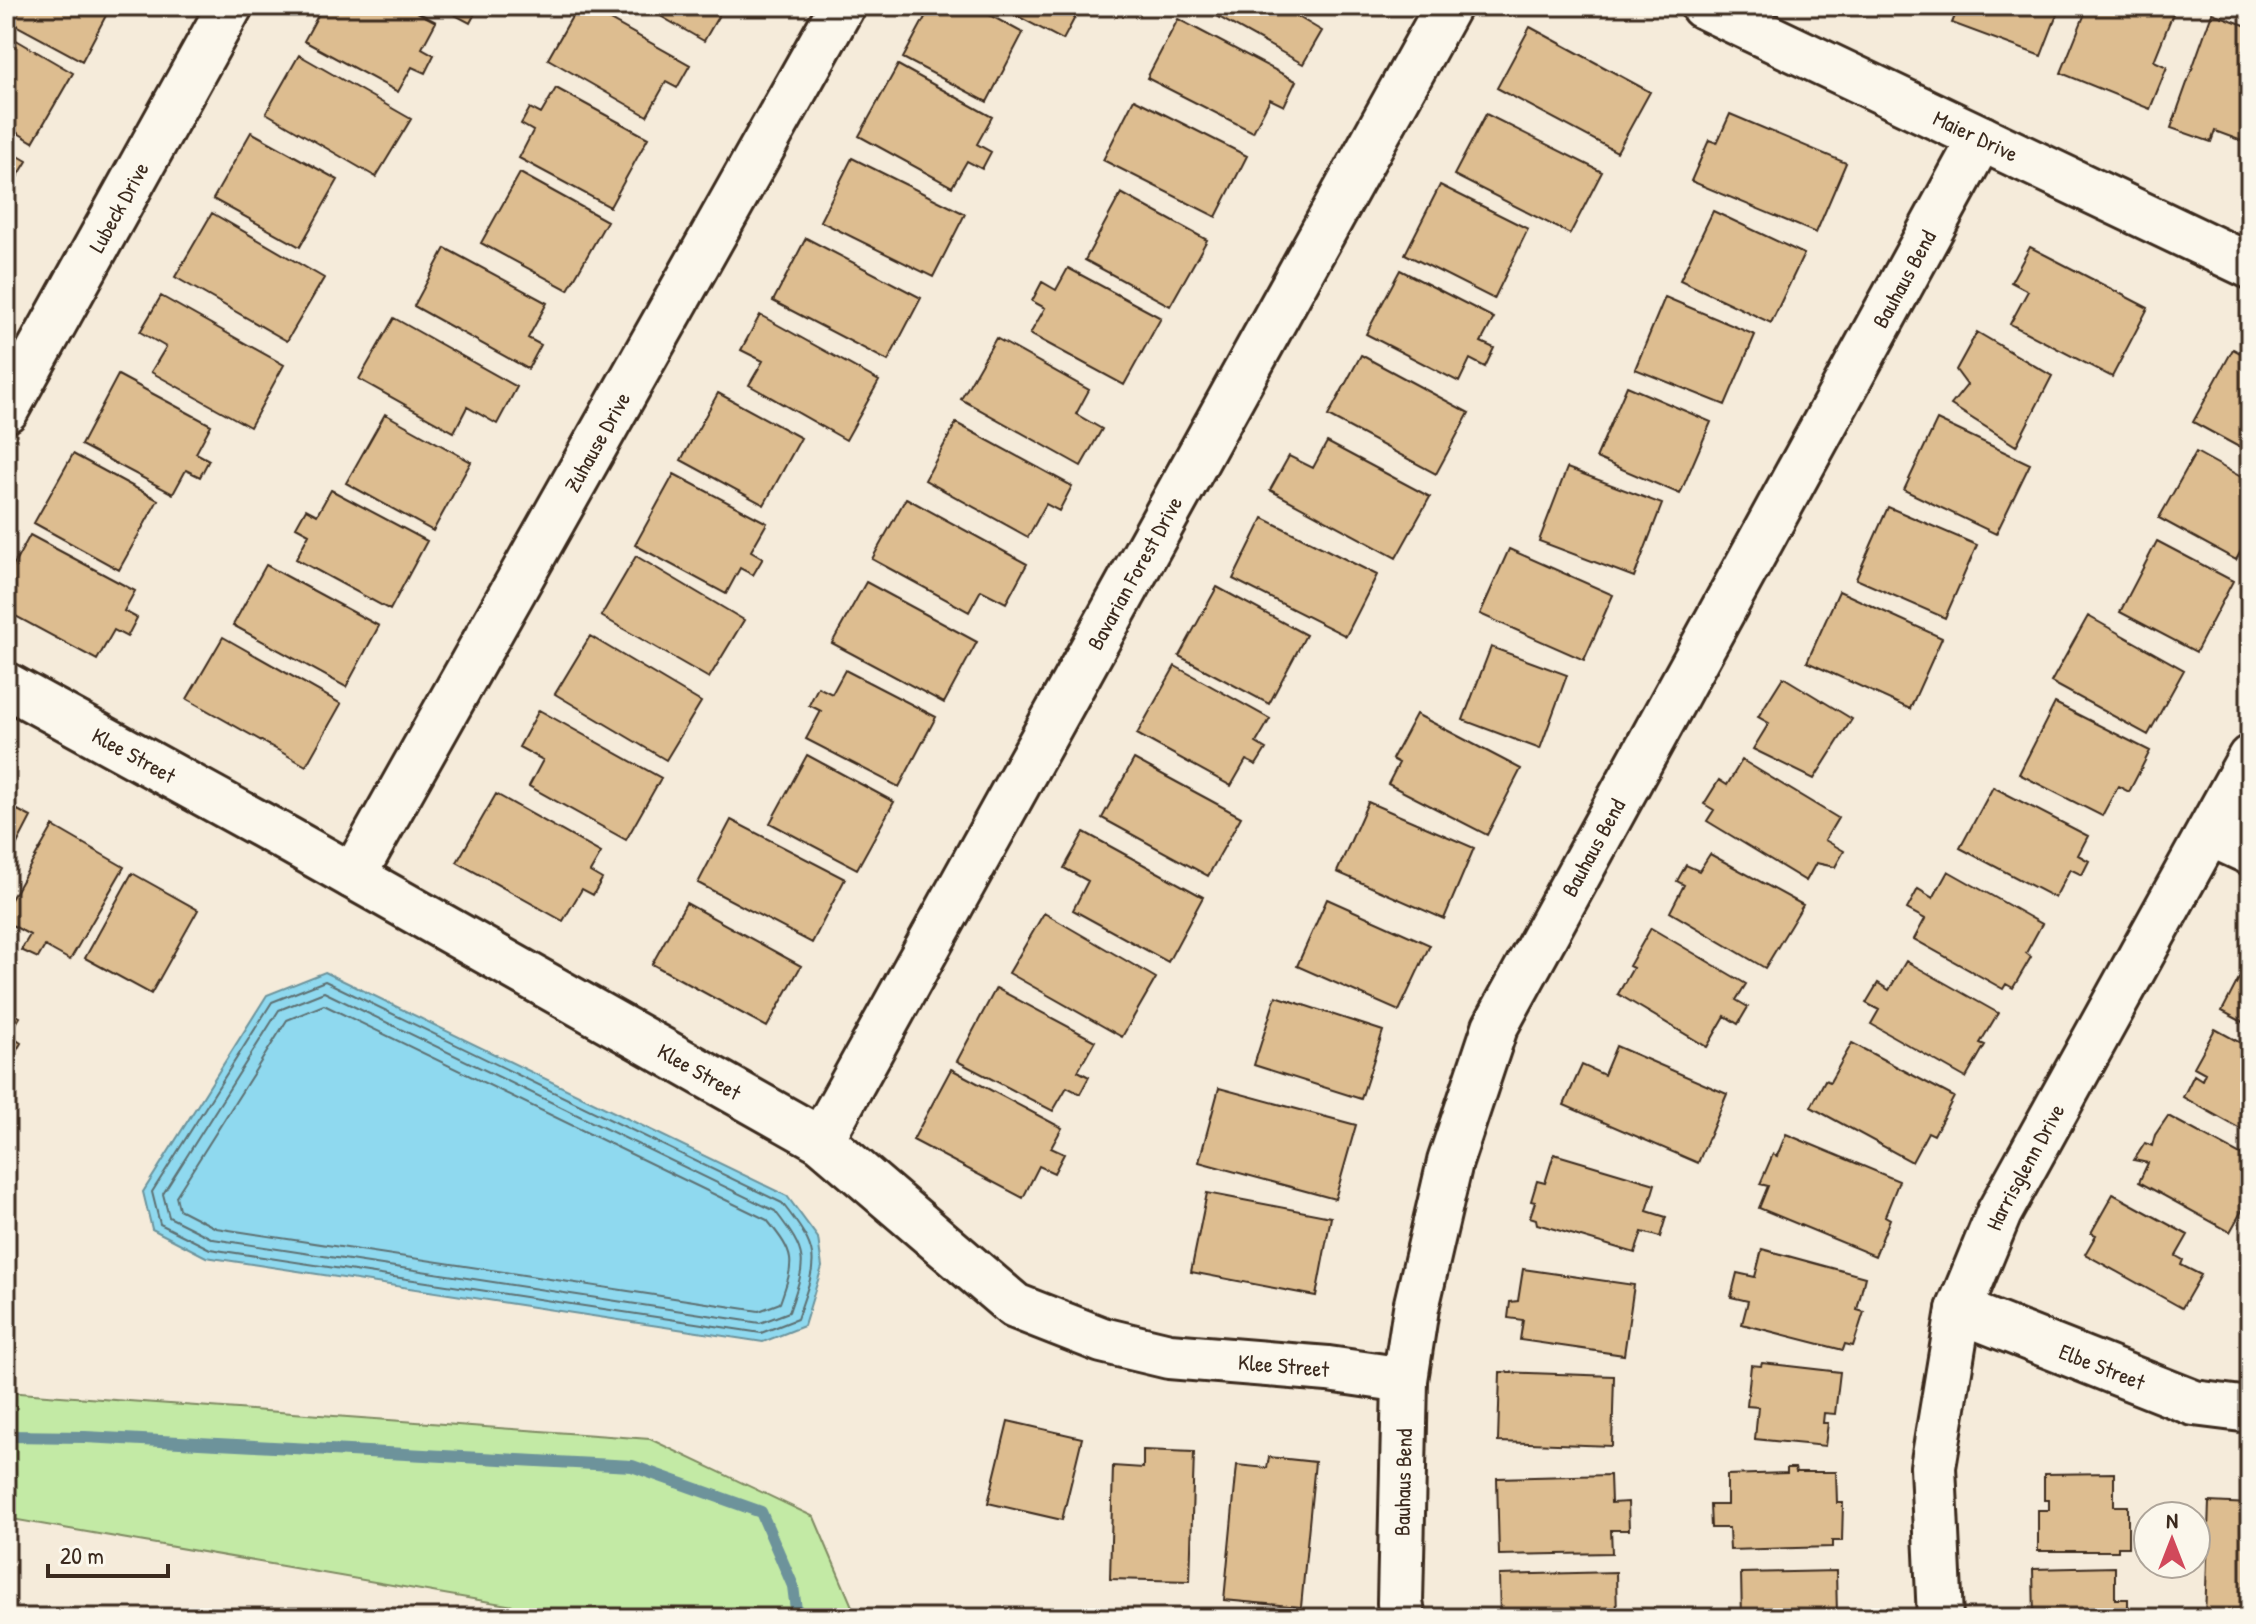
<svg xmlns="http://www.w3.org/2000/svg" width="2256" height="1624" font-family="'Patrick Hand',sans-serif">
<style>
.green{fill:#c3eaa5;stroke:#7f8a62;stroke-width:2}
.water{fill:#8fd9ef;stroke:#6d939b;stroke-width:2}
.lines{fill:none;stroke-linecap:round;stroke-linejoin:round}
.shore{stroke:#5d7072;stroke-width:2}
.stream{stroke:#6d939b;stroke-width:12}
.building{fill:#ddbd90;stroke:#3b2a1e;stroke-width:2}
.minor-casing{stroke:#3b2a1e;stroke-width:50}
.minor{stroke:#fbf7ec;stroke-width:44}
.labels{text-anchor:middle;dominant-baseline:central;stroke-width:6;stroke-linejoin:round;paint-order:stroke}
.street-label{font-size:22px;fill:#3b2a1e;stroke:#fbf7ec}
</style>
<rect width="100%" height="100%" fill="#f5ebda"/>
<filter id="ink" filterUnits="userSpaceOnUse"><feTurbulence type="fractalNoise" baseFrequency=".0125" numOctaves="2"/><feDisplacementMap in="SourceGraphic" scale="16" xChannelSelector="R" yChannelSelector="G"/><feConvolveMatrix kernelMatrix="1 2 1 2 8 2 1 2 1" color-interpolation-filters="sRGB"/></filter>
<g filter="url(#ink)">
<!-- green -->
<path class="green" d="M6,1392L650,1439L814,1517L857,1618H583L6,1518Z"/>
<!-- water -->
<path class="water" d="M325,972L787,1196L818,1238L822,1267L804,1326L763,1342L206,1257L152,1229L143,1192L267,995Z"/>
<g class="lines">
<!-- shore -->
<path class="shore" d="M325,981L782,1203C822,1254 818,1259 797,1319L761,1333L210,1249L160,1224L152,1192L272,1002Z
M324,992L775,1211C809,1255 807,1260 789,1312L760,1323L213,1239L169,1217L163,1194L279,1010Z
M324,1005L767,1220C796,1256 795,1260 780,1303L759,1311L216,1228L179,1209L176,1196L287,1020Z"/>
<!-- stream -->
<path class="stream" d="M6,1436L85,1437L632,1466L761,1512L793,1586L797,1618"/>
</g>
<!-- building -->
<path class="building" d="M6,6H111L82,61L6,20Z
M323,6H406L436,22L422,48L434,55L425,73L412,67L398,92L304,41Z
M438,6H479L470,23Z
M578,6H585L690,65L677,88L666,82L647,116L548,59Z
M643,6H720L723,8L704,41Z
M931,6H973L1023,33L987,102L903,58Z
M998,6H1081L1063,40Z
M1199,6H1301L1295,15L1322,31L1303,64Z
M1959,6H2045L2058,12L2041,56L1952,23Z
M2088,6H2176L2154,61L2167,67L2150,109L2061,73Z
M2212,13L2250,27V144L2215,131L2211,142L2171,128Z
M1178,19L1296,81L1284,106L1270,99L1253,132L1147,78Z
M1530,27L1650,92L1617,152L1497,88Z
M6,34L73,73L33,142L6,126Z
M299,55L411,119L376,177L266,113Z
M898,65L992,117L977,144L991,152L982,169L967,161L952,187L859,136Z
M556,88L648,138L610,207L519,158L533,131L521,124L530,108L541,114Z
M1134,99L1247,156L1216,217L1103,160Z
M1486,114L1602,172L1570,234L1454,175Z
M1730,114L1846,163L1816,233L1691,181L1709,140L1717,143Z
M251,132L338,180L300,247L213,199Z
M6,149L27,161L6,196Z
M852,158L965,214L933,277L820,221Z
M520,173L607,221L568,290L481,243Z
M1440,185L1528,229L1494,299L1405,254Z
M1121,193L1207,240L1170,306L1085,260Z
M1713,211L1804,254L1771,323L1680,280Z
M212,213L324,278L287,341L175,277Z
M806,238L921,298L888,361L773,301Z
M2030,247L2148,308L2112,377L2010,324L2028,291L2011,282Z
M445,248L547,303L528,338L541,345L528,369L414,306Z
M1068,268L1161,318L1124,385L1030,334L1045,308L1032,301L1042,282L1056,290Z
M1400,270L1494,318L1481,342L1494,348L1485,367L1470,359L1459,382L1366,334Z
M161,296L284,365L250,427L151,372L166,347L140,332Z
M1665,297L1755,335L1725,405L1635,369Z
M760,315L879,381L846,440L749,385L763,361L741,350Z
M394,318L517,387L497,424L467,407L454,432L359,379Z
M1977,332L2052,376L2016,446L1951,405L1967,385L1956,370Z
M996,338L1089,390L1076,414L1102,429L1081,466L961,399Z
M2233,349L2250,358V453L2193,422Z
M1361,355L1469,413L1436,474L1328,416Z
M118,375L211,425L196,453L209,460L200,477L186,470L173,494L81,445Z
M1627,386L1711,422L1680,494L1596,458Z
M718,393L801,438L764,505L681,460Z
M385,414L471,462L433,531L346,483Z
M1937,420L2030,464L1996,534L1904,490Z
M956,423L1072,486L1059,511L1046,504L1028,537L925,480Z
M1327,442L1430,497L1396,558L1270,490L1289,456L1313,468Z
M2196,452L2250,482V534L2236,560L2159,518Z
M73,454L158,500L119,570L34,523Z
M1567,468L1662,504L1634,577L1539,541Z
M674,474L767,523L751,551L763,558L753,575L740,568L726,594L635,545Z
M331,490L427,541L390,610L296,559L309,534L296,527L306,509L317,515Z
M906,498L1027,564L1006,603L981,590L969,612L872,559Z
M1888,507L1977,545L1945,618L1856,579Z
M1263,518L1377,575L1346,636L1233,579Z
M30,535L135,591L124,611L137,618L127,637L114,630L97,660L6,611V579Z
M2157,541L2233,581L2196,652L2120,612Z
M1509,549L1613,595L1584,660L1480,614Z
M636,556L744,620L709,678L601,616Z
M266,565L379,626L346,687L233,625Z
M866,582L977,642L944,703L832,643Z
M1217,587L1306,635L1269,704L1179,656Z
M1839,591L1942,638L1910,709L1807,662Z
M2088,616L2184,670L2148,735L2051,682Z
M590,636L701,702L666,760L555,694Z
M223,637L341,704L306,766L187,699Z
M1491,647L1567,675L1540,749L1463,720Z
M1175,666L1270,719L1256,743L1266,749L1256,765L1246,760L1231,786L1137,734Z
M845,670L936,717L899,787L806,739L821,711L809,705L818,687L832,694Z
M1783,677L1852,719L1814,779L1753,749L1769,723L1758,717Z
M2055,703L2150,751L2129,792L2118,786L2102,816L2019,774Z
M539,710L661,778L626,840L529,786L543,760L519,747Z
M1416,714L1521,769L1487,835L1388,784L1399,763L1392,759Z
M807,755L894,802L857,869L770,823Z
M1134,759L1241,817L1208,876L1102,818Z
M1742,760L1838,818L1825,840L1844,851L1835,867L1816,863L1806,881L1707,821L1714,810L1704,804L1719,780L1727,785Z
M1993,787L2088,836L2078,855L2089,861L2082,875L2070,869L2055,898L1960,848Z
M496,794L601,853L590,872L602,879L593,895L582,889L563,921L457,862Z
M1368,802L1474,848L1444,919L1337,872Z
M6,804L31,817L6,865Z
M731,820L845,879L812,943L698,883Z
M53,826L124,867L70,960L45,946L38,958L21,950L30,935L6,922V908Z
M1084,832L1203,897L1168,962L1073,910L1088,881L1064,868Z
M1710,854L1803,905L1765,968L1670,912L1684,885L1677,881L1686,865L1699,871Z
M1948,871L2042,924L2026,953L2031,957L2013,988L2006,984L2003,989L1914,939L1925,919L1907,909L1918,889L1933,898Z
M132,873L198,910L151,994L85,958Z
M1327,899L1430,945L1399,1011L1297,966Z
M686,903L801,966L767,1027L652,964Z
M1044,913L1156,978L1122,1037L1009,973Z
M1651,928L1746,984L1736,1000L1748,1007L1738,1024L1725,1016L1707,1047L1618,994L1633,968L1629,966Z
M2250,957V1026L2222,1011Z
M1906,961L1998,1013L1980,1043L1985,1045L1966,1078L1871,1024L1879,1010L1866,1003L1878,983L1889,990Z
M996,988L1095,1041L1078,1071L1089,1077L1080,1094L1067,1087L1053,1111L957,1061Z
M1276,996L1383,1031L1361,1099L1254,1065Z
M6,1009L20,1017L9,1035L21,1043L11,1060L6,1057Z
M2215,1029L2250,1048V1124L2246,1132L2183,1097L2194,1075L2202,1080L2205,1073L2194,1067Z
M1852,1043L1954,1097L1934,1135L1928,1132L1912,1162L1811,1107L1825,1080L1830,1082Z
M1616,1046L1727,1094L1698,1163L1564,1105L1582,1065L1604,1075Z
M951,1069L1062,1128L1051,1148L1064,1154L1054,1173L1039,1166L1023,1198L913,1140Z
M1219,1088L1356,1125L1335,1199L1199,1162Z
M2168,1116L2250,1160V1196L2230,1232L2139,1182L2148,1163L2134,1160L2145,1143L2152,1146L2155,1135Z
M1786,1134L1899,1181L1885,1216L1890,1219L1875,1256L1759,1208L1768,1186L1760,1184L1773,1154L1777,1156Z
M1554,1154L1655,1184L1647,1211L1666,1217L1660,1237L1642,1232L1635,1253L1537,1224L1536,1219L1530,1217L1535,1202L1531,1201L1537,1181L1545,1183Z
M1207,1193L1331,1217L1316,1296L1191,1272Z
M2113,1194L2188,1235L2176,1256L2183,1260L2181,1265L2201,1275L2182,1308L2085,1254L2096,1235L2091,1233Z
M1762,1249L1865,1277L1857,1310L1864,1312L1853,1346L1845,1344L1843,1350L1742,1324L1748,1301L1731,1297L1737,1273L1755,1277Z
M1523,1269L1634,1285L1624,1355L1520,1340L1523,1320L1508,1318L1510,1302L1518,1301Z
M1762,1363L1840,1372L1835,1414L1824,1413L1823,1423H1828L1825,1446L1755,1439L1758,1407L1747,1406L1751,1365L1761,1366Z
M1500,1372L1614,1376L1612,1446L1498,1442Z
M1008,1421L1082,1438L1062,1520L988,1503Z
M1143,1450L1194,1452L1190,1581L1110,1579L1113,1466L1143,1468Z
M1269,1457L1315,1462L1301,1607L1224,1600L1237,1465L1267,1468Z
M1787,1468H1795L1796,1472H1836L1837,1503H1843L1842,1541H1832V1547L1730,1550L1729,1528H1711L1710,1505H1727V1475L1787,1473Z
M2114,1473V1506H2128V1547H2118V1551H2038V1510H2049V1500H2044V1474Z
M1610,1475L1611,1503L1628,1502L1629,1530H1611L1612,1553L1499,1555L1497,1478Z
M2209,1502L2250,1504V1616L2244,1615V1618H2205Z
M2115,1567V1599H2128V1618H2034L2033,1569Z
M1836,1571L1837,1615L1822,1618H1742L1741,1573Z
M1616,1572L1617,1618H1500L1499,1575Z"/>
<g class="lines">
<defs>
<g id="minor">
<path id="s1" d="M1703,6L2250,266"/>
<path id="s2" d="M6,410L230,6"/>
<path id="s3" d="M6,685L287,839L821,1140L1015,1306L1102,1340L1169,1356L1328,1369L1405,1380"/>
<path d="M2209,833L2250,852"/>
<path id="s4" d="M353,876L842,6"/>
<path id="s5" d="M821,1140L1448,6"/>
<path id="s6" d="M1959,1310L2194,1403L2250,1410"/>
<path id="s7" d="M1403,1618L1400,1603L1405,1380L1416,1308L1450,1162L1495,1027L1981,138"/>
<path id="s8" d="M1940,1618L1933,1467L1959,1310L1999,1213L2250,758"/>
</g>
</defs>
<!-- minor casing -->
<use href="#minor" class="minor-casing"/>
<!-- minor -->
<use href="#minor" class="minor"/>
</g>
</g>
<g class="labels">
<!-- street labels -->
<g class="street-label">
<text stroke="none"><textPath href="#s1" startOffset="302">Maier Drive</textPath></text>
<text stroke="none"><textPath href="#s2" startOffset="232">Lubeck Drive</textPath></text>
<text stroke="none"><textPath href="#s7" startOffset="1456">Bauhaus Bend</textPath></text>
<text stroke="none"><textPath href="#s4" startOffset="498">Zuhause Drive</textPath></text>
<text stroke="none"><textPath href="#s5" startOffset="648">Bavarian Forest Drive</textPath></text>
<text stroke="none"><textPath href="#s3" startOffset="146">Klee Street</textPath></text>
<text stroke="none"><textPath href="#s7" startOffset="808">Bauhaus Bend</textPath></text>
<text stroke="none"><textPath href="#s3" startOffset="794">Klee Street</textPath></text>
<text stroke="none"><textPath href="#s8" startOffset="468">Harrisglenn Drive</textPath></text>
<text stroke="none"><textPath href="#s3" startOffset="1466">Klee Street</textPath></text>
<text stroke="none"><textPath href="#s6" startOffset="154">Elbe Street</textPath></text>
<text stroke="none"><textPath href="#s7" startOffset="136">Bauhaus Bend</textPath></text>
</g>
</g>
<!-- margin -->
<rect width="2256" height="1624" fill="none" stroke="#fbf7ec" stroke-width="32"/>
<rect x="16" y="16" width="2224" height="1592" fill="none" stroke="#3b2a1e" stroke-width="3" filter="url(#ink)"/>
<!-- north arrow -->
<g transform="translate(2172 1540)"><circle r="38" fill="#fbf7ec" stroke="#aea59a" stroke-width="2"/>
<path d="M0-6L14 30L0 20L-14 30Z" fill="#d1495b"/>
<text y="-12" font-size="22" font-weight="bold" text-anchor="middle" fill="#3b2a1e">N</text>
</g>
<!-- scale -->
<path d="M48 1564v12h120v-12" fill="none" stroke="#3b2a1e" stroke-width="4"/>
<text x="60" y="1564" font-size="24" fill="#3b2a1e" stroke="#fbf7ec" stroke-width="6" paint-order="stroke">20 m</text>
</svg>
